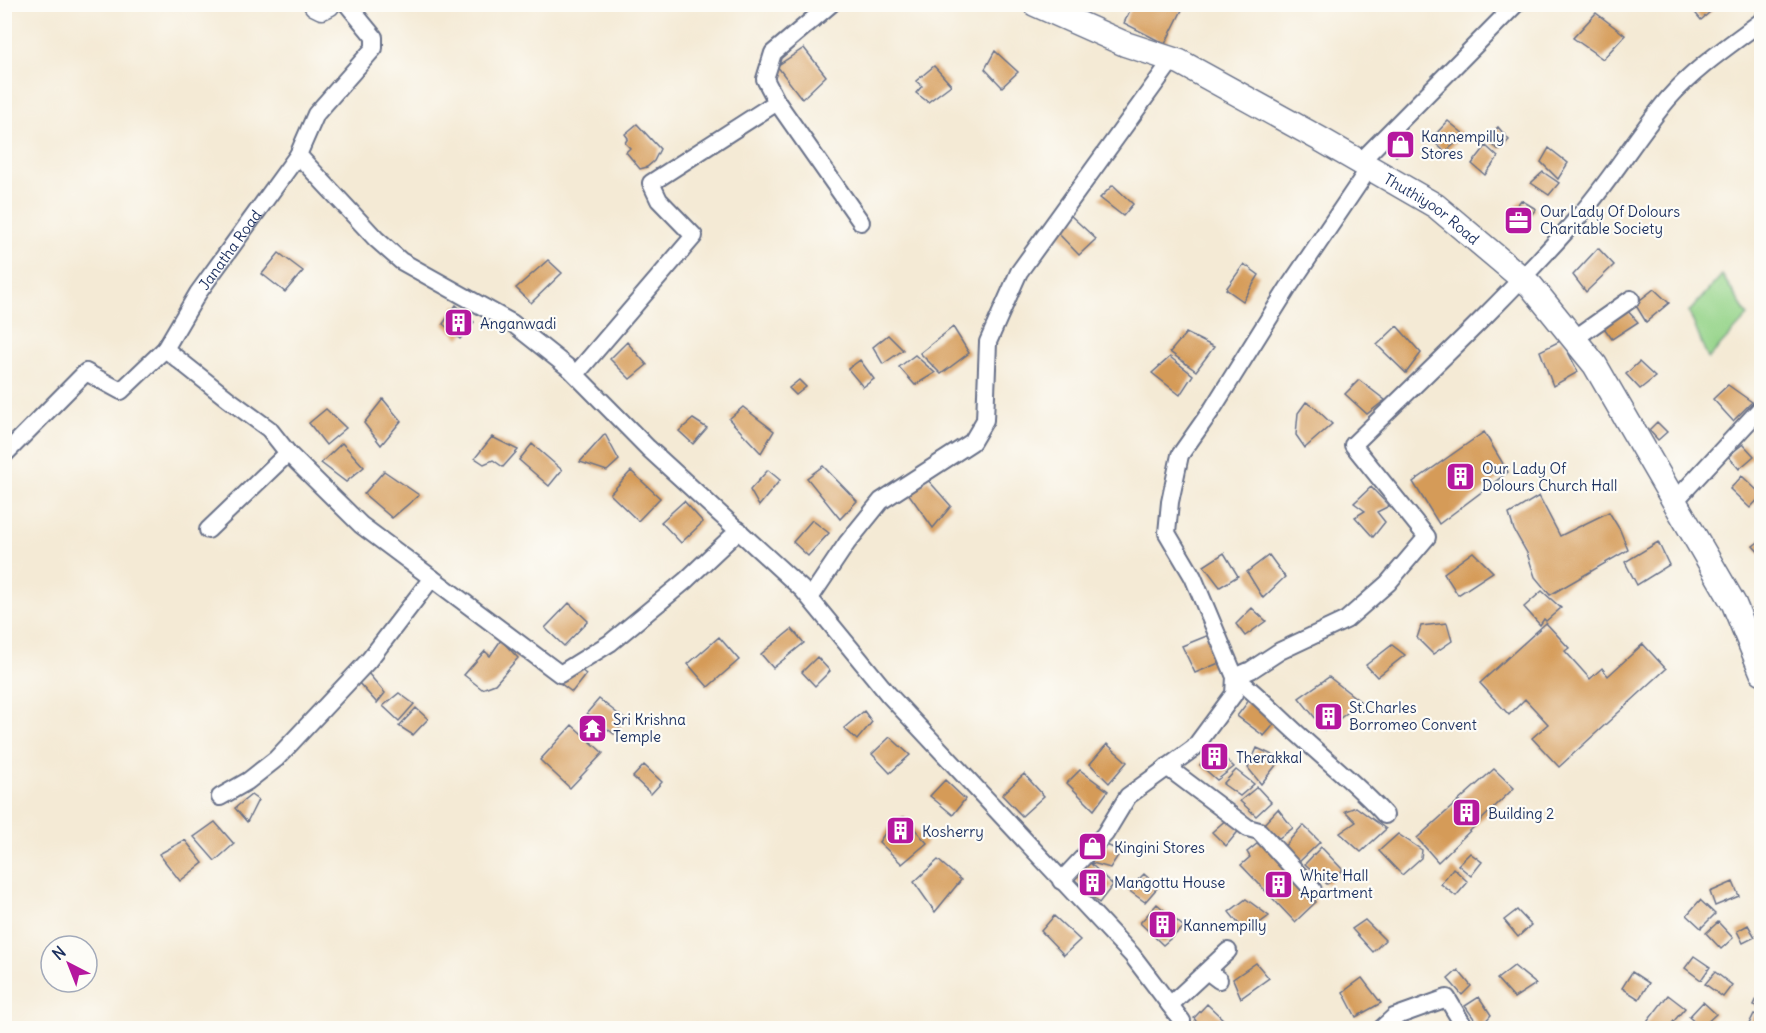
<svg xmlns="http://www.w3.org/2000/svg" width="1766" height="1033" font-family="Delius,sans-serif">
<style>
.green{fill:#96d48a;stroke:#588274;stroke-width:1.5}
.building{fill:#d59b58}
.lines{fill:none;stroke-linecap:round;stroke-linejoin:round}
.street-casing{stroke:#677088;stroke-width:20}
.secondary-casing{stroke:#677088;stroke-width:27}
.street{stroke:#fff;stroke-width:16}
.secondary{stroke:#fff;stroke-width:24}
.labels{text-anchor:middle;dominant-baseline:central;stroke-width:4.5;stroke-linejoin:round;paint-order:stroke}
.poi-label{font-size:15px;fill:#1b2f5e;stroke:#fdfcf7;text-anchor:start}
.street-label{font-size:15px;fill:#1b2f5e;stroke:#fdfcf7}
</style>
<rect width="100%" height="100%" fill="#fdfcf7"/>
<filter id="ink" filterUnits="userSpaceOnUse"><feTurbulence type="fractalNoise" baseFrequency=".0167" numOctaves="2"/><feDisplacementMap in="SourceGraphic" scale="12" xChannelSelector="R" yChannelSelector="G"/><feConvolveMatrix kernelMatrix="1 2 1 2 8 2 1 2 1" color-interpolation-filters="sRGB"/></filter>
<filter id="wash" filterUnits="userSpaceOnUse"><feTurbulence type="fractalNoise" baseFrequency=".008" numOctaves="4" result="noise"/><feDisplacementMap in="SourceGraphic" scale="24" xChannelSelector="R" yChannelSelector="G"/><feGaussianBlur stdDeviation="1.35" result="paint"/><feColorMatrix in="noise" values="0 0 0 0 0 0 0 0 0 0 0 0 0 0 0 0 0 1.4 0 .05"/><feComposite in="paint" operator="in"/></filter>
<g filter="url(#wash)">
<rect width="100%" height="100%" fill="#f4ead5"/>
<!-- green -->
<path class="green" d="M1722,275L1748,316L1708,359L1689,312Z"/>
<g id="blocks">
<!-- building -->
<path class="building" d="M1133,4H1185L1165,44L1124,23Z
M1688,4H1719L1701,20Z
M1596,13L1625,35L1603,59L1573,38Z
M804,48L826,76L802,99L777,66Z
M995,51L1018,72L1002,87L985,69Z
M934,66L951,85L928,102L916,93L922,86L916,81Z
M1448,121L1465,135L1445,152L1431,139Z
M637,124L660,149L654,161L647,167L640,169L626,152L630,148L625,143L628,138L625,134Z
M1498,127L1509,140L1499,150L1486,140Z
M1401,133L1412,144L1396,156L1388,146Z
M1486,146L1498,157L1485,175L1472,164Z
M1549,148L1568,163L1558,179L1541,162Z
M1543,172L1559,183L1549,195L1531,183Z
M1113,185L1133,204L1123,216L1100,198Z
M1521,200L1536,209L1521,227L1510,215Z
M1069,214L1096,239L1079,255L1056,231Z
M1598,248L1614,265L1586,292L1573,275Z
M279,253L303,271L285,292L262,274Z
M548,260L562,273L531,303L516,288Z
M1244,264L1259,275L1243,301L1226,289Z
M1654,289L1669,303L1646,322L1635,304Z
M456,305L474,322L460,339L443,324Z
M1624,307L1638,322L1612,339L1602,325Z
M1397,326L1421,353L1406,373L1377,345Z
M953,327L969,353L941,374L920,353Z
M1186,333L1214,347L1196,371L1170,352Z
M888,335L903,350L883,364L873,347Z
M1562,340L1578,372L1553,386L1540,351Z
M627,342L647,365L630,379L610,359Z
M915,355L935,373L915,385L899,367Z
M1170,357L1193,375L1180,395L1152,373Z
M860,360L874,379L863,387L848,369Z
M1639,362L1655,377L1640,389L1626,374Z
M799,380L806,387L796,395L789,388Z
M1359,380L1385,400L1367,414L1345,394Z
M1728,385L1752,402L1733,421L1713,399Z
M383,399L401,421L381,445L364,423Z
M1306,402L1313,406L1332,424L1305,448L1296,435L1298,413Z
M743,407L774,431L761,453L729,419Z
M326,409L346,428L326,445L309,423Z
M693,419L707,428L693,444L679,431Z
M1657,422L1667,432L1658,440L1649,430Z
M1484,432L1508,472L1439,524L1413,482Z
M605,434L619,460L607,471L580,462Z
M492,437L518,450L503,467L493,460L484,464L475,458Z
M342,443L364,467L346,482L321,463Z
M532,444L562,470L549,486L519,460Z
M1743,444L1754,456L1739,469L1728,456Z
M823,466L857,501L840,519L807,478Z
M768,470L780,480L759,506L750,490Z
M384,471L419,495L392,518L364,494Z
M631,471L660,498L638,521L610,494Z
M1742,476L1762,495L1750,508L1730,489Z
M928,480L951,506L933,528L908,493Z
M1371,487L1389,506L1377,512L1385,522L1373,537L1355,517L1365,511L1354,503Z
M1539,496L1560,536L1609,512L1620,530L1628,550L1550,595L1535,577L1527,553L1514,530L1509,514Z
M684,501L703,522L681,543L661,522Z
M812,520L829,533L808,556L793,542Z
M1762,539V556L1753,546Z
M1658,542L1669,565L1637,585L1625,562Z
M1473,552L1493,572L1458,595L1444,573Z
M1224,553L1238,576L1220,587L1204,566Z
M1269,555L1285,577L1263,598L1247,572Z
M1542,591L1561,608L1546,621L1544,619L1540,625L1524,607Z
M569,603L588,621L564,646L545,628Z
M1252,608L1266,621L1245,636L1236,624Z
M1447,623L1452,641L1433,654L1417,638L1421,626Z
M1546,623L1569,648L1565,651L1590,679L1602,668L1608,676L1643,644L1666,669L1559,767L1532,738L1548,724L1525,699L1509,715L1480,683Z
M792,629L804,643L773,668L761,654Z
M1209,635L1219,663L1195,673L1182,646Z
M719,637L739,660L708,687L688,664Z
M501,640L518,658L495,684L482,689L464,675L485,651L490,656Z
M1392,645L1405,655L1377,677L1366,665Z
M817,657L830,671L815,686L802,672Z
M575,665L586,674L572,692L560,683Z
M368,673L385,693L377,703L358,682Z
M1329,677L1361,702L1325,730L1299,698Z
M399,693L414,704L399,721L383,706Z
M599,699L626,720L614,734L587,713Z
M1250,699L1277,721L1264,736L1237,716Z
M416,708L428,719L413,735L399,726Z
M864,711L872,722L857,740L844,728Z
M572,725L603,753L570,788L540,760Z
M890,737L910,755L890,773L872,754Z
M1107,744L1127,762L1109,783L1090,764Z
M1214,748L1234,767L1217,780L1200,765Z
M1257,748L1281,759L1261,784L1248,768Z
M644,765L662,782L651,794L633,777Z
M1494,769L1514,788L1438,862L1417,838Z
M1080,770L1108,791L1094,810L1067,783Z
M1236,770L1254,784L1240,796L1223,784Z
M1024,774L1044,796L1022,816L1002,795Z
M945,780L965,799L953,815L930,796Z
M1257,787L1271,802L1256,816L1240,801Z
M251,795L258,800L247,822L235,808Z
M1356,807L1386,829L1361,852L1340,833L1356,822L1345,811Z
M1278,809L1293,828L1279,838L1263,825Z
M904,817L927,843L902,864L879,842L894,820Z
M1228,818L1241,828L1226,846L1212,832Z
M215,822L234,844L215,861L194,837Z
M1303,825L1320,842L1298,863L1282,849Z
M1398,834L1422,850L1421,858L1402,875L1379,851Z
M1263,839L1316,902L1295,922L1241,865L1250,857L1247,852Z
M185,840L203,863L180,881L159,854Z
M1104,844L1121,851L1110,868L1089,862L1113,885L1099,903L1073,878Z
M1321,847L1343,870L1327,884L1305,864Z
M1470,853L1482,862L1471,876L1458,865Z
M938,860L961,880L935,912L914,882Z
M1453,868L1468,882L1456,896L1441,884Z
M1144,874L1158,887L1145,902L1128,890Z
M1733,882L1739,896L1715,906L1710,892Z
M1246,899L1269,916L1246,933L1229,912Z
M1700,900L1715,914L1701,928L1687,915Z
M1157,904L1184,927L1163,945L1140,923Z
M1517,910L1531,925L1518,937L1504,920Z
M1054,916L1080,940L1064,955L1041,931Z
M1365,920L1385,940L1373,952L1352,929Z
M1718,922L1733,938L1721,949L1706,933Z
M1748,925L1755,937L1743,943L1737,931Z
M1694,956L1710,967L1701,980L1685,968Z
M1256,963L1269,978L1241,998L1233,979Z
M1514,966L1536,984L1514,998L1497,979Z
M1458,970L1471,986L1462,995L1448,979Z
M1632,972L1649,983L1639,999L1622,988Z
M1715,972L1732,985L1723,997L1705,984Z
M1362,978L1381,1003L1356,1017L1343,992Z
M1760,992L1762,993V1009L1754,1005Z
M1668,995L1685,1008L1668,1028H1647L1644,1026Z
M1479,997L1491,1015L1480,1027L1465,1006Z
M1703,1002L1716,1014L1701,1028L1689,1017Z
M1207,1004L1225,1021L1218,1028H1200L1194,1018Z
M1754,1014L1762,1017V1028H1747Z"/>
</g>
</g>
<g filter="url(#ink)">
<use href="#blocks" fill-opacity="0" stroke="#677088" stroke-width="1.5"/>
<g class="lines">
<defs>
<g id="street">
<path d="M347,4L374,37V48L316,114L298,155L376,239L401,261L512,323L570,369L648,448L802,589L888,694L1132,955L1182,1021L1181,1028"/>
<path d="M777,102L861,222"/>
<path d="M1360,162L1516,4"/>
<path d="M1574,339L1631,299"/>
<path d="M165,349L228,399L269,429L288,453L361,525L560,674L610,643L685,581L739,530"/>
<path d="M576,374L694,236L659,200L651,183L777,102L765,79L773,53L831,4"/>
<path id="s1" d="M4,455L86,372L121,391L165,349L198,293L298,155"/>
<path d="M1675,501L1762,407"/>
<path d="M208,530L288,453"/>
<path d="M810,598L847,543L881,501L972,442L985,420L988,342L1019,272L1173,59"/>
<path d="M1167,767L1248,828L1259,831L1313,890"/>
<path d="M220,797L248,781L276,759L369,660L432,578"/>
<path d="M1385,815C1359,786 1329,763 1300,736C1278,716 1258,695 1235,677L1251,670L1280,651L1346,620L1388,583L1427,537L1353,445C1428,372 1505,300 1574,222C1609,184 1634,139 1668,99C1694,69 1730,45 1762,21"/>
<path d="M1061,881L1105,834L1128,796L1194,748L1234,694L1235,677L1193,577L1167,533L1170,502L1180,455L1213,408L1288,288L1370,167"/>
<path d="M1207,971L1219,980"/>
<path d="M1170,1005L1228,951"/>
<path d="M1382,1028L1394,1017L1447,998L1465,1028"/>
</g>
<g id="secondary">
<path d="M316,4L322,7L328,4"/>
<path id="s2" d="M1035,4L1125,44L1180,62L1320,139L1436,206L1531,286L1595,365L1734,604L1762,672"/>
</g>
</defs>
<!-- street casing -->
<use href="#street" class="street-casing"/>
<!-- secondary casing -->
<use href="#secondary" class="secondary-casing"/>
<!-- street -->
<use href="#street" class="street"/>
<!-- secondary -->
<use href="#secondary" class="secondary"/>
</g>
</g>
<!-- icons -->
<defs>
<symbol id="shop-square" viewBox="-11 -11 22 22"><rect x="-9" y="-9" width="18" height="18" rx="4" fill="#b5179e" stroke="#fdfcf7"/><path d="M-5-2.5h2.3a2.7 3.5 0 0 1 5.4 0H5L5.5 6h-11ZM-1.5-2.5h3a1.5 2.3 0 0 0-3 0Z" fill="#fff"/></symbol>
<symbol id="office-square" viewBox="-11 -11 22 22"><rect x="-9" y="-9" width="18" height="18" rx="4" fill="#b5179e" stroke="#fdfcf7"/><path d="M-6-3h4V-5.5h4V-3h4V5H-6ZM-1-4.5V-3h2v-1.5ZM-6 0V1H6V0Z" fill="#fff"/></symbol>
<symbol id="building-square" viewBox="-11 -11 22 22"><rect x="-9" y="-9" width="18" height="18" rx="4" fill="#b5179e" stroke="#fdfcf7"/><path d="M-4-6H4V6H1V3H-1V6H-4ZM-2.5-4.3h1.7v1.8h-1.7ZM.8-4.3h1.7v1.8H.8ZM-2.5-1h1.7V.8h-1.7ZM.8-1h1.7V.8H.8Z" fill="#fff"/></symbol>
<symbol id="temple-square" viewBox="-11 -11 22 22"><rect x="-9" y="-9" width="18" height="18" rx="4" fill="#b5179e" stroke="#fdfcf7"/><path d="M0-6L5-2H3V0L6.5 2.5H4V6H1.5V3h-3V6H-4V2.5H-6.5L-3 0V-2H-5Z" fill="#fff"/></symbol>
</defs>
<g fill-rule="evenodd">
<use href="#shop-square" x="1384" y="128" width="33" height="33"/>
<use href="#office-square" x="1502" y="204" width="33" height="33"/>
<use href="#building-square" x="442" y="306" width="33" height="33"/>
<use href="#building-square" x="1444" y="460" width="33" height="33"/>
<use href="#building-square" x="1312" y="700" width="33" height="33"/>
<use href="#temple-square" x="576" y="712" width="33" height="33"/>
<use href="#building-square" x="1198" y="740" width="33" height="33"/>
<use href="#building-square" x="1450" y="796" width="33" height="33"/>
<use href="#building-square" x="884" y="814" width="33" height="33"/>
<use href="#shop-square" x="1076" y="830" width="33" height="33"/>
<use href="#building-square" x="1076" y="866" width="33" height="33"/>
<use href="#building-square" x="1262" y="868" width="33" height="33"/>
<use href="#building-square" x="1146" y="908" width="33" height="33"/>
</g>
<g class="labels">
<!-- poi labels -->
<g class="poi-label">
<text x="1421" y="136">Kannempilly<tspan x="1421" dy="17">Stores</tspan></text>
<text x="1540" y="211">Our Lady Of Dolours<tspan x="1540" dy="17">Charitable Society</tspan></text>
<text x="480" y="323">Anganwadi</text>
<text x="1482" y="468">Our Lady Of<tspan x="1482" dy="17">Dolours Church Hall</tspan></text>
<text x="1349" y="707">St.Charles<tspan x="1349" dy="17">Borromeo Convent</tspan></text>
<text x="613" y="719">Sri Krishna<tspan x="613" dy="17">Temple</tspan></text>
<text x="1236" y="757">Therakkal</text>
<text x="1488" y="813">Building 2</text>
<text x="922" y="831">Kosherry</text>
<text x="1114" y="847">Kingini Stores</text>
<text x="1300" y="875">White Hall<tspan x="1300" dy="17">Apartment</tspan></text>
<text x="1114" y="882">Mangottu House</text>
<text x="1183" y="925">Kannempilly</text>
</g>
<!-- street labels -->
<g class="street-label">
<text stroke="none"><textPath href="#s2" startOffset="448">Thuthiyoor Road</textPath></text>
<text stroke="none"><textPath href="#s1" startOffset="336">Janatha Road</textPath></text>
</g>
</g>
<!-- margin -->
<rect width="1766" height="1033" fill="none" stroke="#fdfcf7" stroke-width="24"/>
<!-- north arrow -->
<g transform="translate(69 964) rotate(318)"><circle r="28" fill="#fdfcf7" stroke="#a3aaba" stroke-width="1.5"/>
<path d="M0-4.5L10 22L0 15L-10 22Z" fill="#b5179e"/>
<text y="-9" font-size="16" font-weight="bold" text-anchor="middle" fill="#1b2f5e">N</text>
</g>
</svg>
